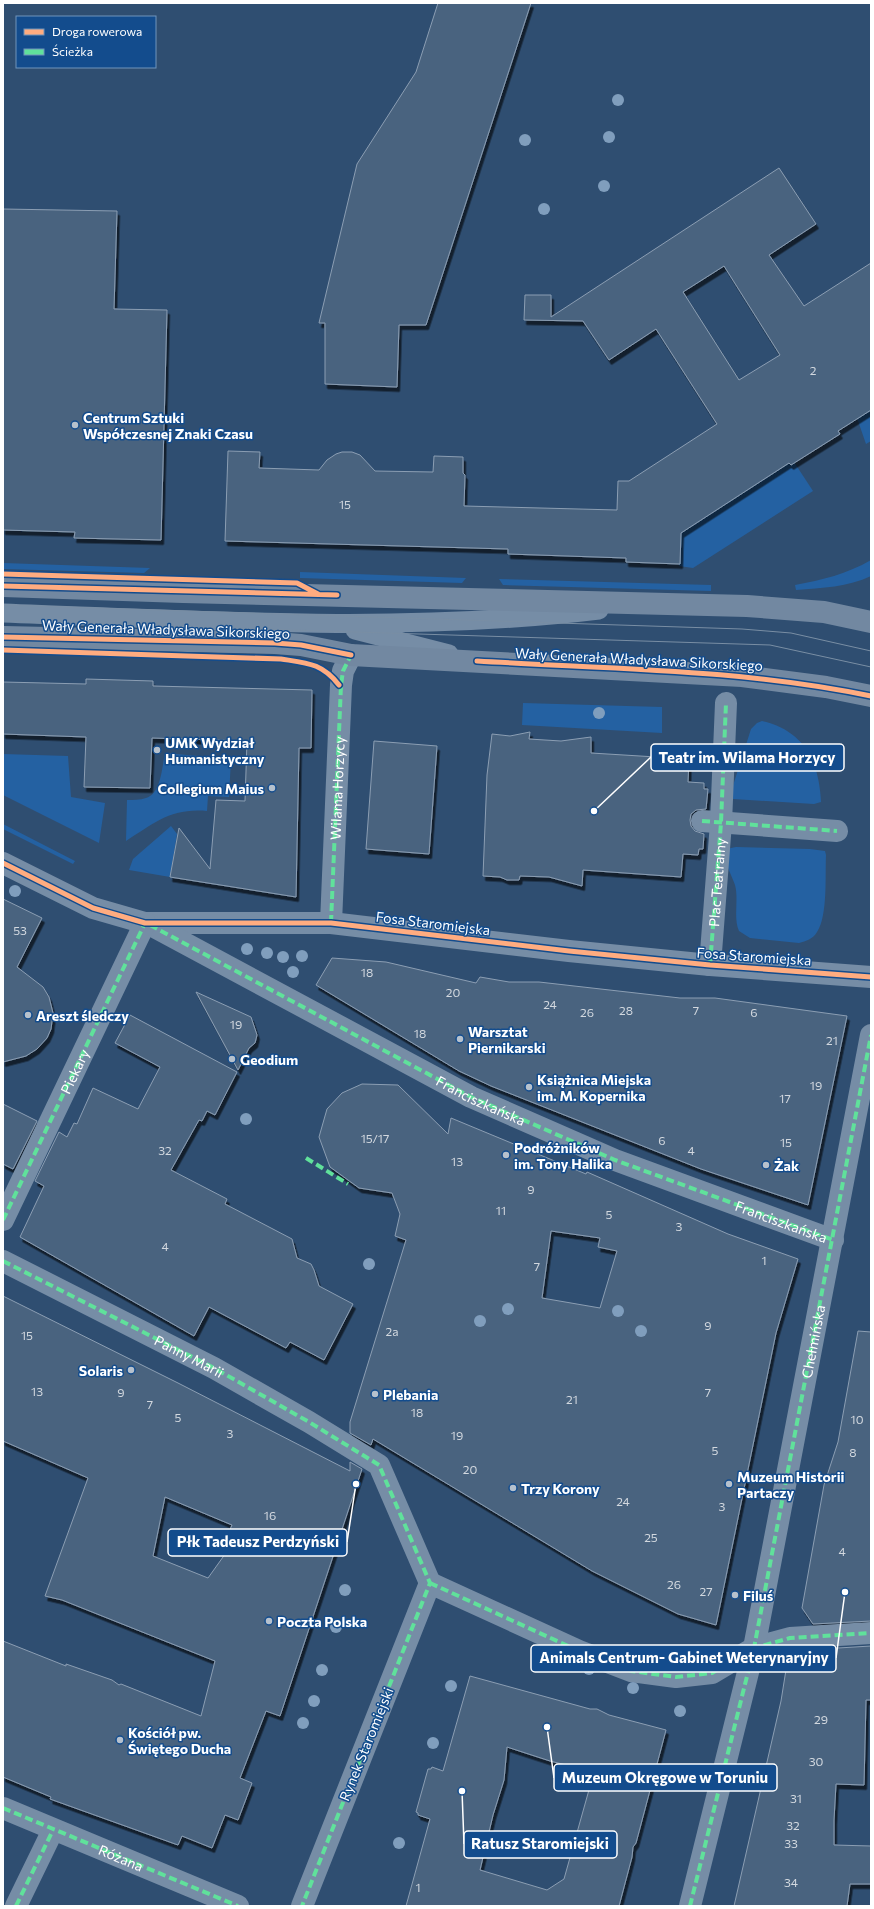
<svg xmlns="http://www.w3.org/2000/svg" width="874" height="1909" font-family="Commissioner,sans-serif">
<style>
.green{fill:#2461a2}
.building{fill:#4a637f;stroke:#8b9eb3;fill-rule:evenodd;filter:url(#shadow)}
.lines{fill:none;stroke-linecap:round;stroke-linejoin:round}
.lane{stroke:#768da6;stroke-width:19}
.street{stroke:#768da6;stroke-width:22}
.secondary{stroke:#7288a1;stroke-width:22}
.tram{stroke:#798ea4;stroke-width:1}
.quiet{stroke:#60e19b;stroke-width:4;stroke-dasharray:8 4;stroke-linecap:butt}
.cycleway-casing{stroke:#134c8d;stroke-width:8}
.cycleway{stroke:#ffac80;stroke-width:5}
.tree{fill:#809ebd}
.poi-dot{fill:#b6c1cd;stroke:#134c8d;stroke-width:1.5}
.labels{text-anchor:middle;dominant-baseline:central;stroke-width:3;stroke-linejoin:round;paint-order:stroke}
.number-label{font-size:12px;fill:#d2d8df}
.poi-label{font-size:14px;font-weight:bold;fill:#fff;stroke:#134c8d;text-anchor:start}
.street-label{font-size:14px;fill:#fff;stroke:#134c8d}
.leader{fill:none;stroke:#fff;stroke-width:1.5}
.callout-dot{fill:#fff;stroke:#134c8d;stroke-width:1.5}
.callout{fill:#134c8d;stroke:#fff;stroke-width:1.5}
.callout-label{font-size:15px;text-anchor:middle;font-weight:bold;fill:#fff}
</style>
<defs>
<filter id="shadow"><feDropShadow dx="2.5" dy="4.5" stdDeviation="0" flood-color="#0009"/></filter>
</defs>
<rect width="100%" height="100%" fill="#2f4e71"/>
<!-- green -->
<path class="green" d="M871,409V441L866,444L857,418Z
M792,459L813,491L693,568L679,566V532Z
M871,560V576C848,587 822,588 796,590L795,585C822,580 847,574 871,560Z
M3,563L150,568L144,573L3,569Z
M300,572L466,578L462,583L300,578Z
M499,579L711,585V591L503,585Z
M523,703L662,707V733L522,725Z
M762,721C805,731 819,762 821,802L814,804L733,799L730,795L751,729L757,723Z
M165,753L231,759L229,797L208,796L207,811C170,808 155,823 126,841L127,800C133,800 140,800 146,798C161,794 162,767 165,753Z
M3,754L68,756L71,797L105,803L99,843L3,795Z
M3,824L75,861L73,864L3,829Z
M171,826L177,834L170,877L129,870L133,859Z
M736,847L810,849L825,851L826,855C825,875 828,916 817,932C813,939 806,941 799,943L750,938L739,931C733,917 739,900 735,885C731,873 723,862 726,849Z"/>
<!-- building -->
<path class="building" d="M438,3H531L426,325H399L397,387L325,384V323H319L357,164L416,72Z
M779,168L816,224L769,255L804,306L871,263V410L838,431L840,434L791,465L789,463L681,533L680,564L626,562V558L508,554V549L225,541L228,451L260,452L259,468L319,470L327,460L336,454L342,452H352L360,455L375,471L433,472L434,456L463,457V473L465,475L464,506L617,510L618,481H629L717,424L656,329L609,360L583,321L524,320L525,295H551V317ZM724,266L780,355L739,380L683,292Z
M3,209L117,211L114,309L167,310L161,540L74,538L75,532L3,530Z
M86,679L153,681V686L312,690L311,748H299L296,897L170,877L179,828L210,869L216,800L245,801L247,741L152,738L150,788L84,787L86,737L3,734V682L86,684Z
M530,732L529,739L561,741L591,737V753L689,759L688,782L704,783V789H708L706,809L696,810L691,814L690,820L691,826L695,831L704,834L703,849H699L698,855L683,854L681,877L583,870L582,886L549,877L520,876L519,880H507L500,877L483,876L487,775L492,734L510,736Z
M374,741L437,746L429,854L366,849Z
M3,899L42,918L17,967L43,987L49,997L53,1013L51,1029L47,1038L37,1049L26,1056L3,1062Z
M332,958L386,962L476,983L480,977L509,982H539L680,998H715L847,1016L808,1205L701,1169L491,1086L459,1071L316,985Z
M196,992L251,1017L257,1035L255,1043L249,1048L238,1070Z
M130,1015L237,1072L215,1115L207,1111L202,1121L199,1120L171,1170L227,1199L225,1204L292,1239L297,1258L311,1264L314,1270L319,1286L353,1304L324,1360L290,1342L286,1348L209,1307L194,1336L20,1237L44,1186L35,1181L59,1132L67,1137L74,1123L77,1124L93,1088L138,1109L160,1067L115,1043Z
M362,1084L398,1085L448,1134L451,1118L586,1174L587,1172L728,1234L798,1259L776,1333L716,1625L678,1614L592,1571L373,1439L371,1445L350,1433V1422L406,1240L395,1236L400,1214L392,1193L359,1188L330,1167L319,1137L327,1109L342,1093ZM551,1231L600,1238L598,1247L617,1251L600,1308L542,1298Z
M3,1104L37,1121L13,1169L3,1164Z
M3,1296L178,1383L350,1471V1462L362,1469L280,1716L266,1711L240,1778L252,1783L238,1820L225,1815L212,1848L182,1836L178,1845L50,1799L51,1797L3,1777V1641L66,1666V1664L112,1680L119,1685L121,1684L201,1716L215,1661L62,1600L45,1596L88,1478L3,1441ZM165,1497L232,1525L229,1532L238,1536L208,1578L153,1556Z
M858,1331L871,1332V1621L813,1624L802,1608L824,1485L838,1442Z
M871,1646V1700H866L864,1785L836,1784L834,1820V1845L871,1846V1884H850L847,1906H734L781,1701L789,1651Z
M470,1676L590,1709H597L609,1715L666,1730L636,1843L633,1847L632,1857L619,1906H406L430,1819L418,1815V1813L416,1812L428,1769H431L432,1767L443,1771ZM507,1747L550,1761L594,1772L564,1879L547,1890L480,1870L493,1815L504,1780Z"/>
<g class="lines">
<!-- lane -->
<path class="lane" d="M3,613C201,620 401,634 599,610
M355,630L449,654"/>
<!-- street -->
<g class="street">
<path d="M702,821L837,831"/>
<path d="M3,863L93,908L145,923H331L569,951L710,965L871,977"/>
<path d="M331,923L341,685L343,671L351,655"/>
<path id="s1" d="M149,924L471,1097L615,1160L833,1240"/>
<path d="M710,965L721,823L726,703"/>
<path id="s2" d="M3,1220L145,923"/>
<path id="s3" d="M3,1261L214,1368L309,1422L379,1465L430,1583L302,1906"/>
<path d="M430,1583L579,1651L631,1671L676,1677L712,1673L754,1648L790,1638L871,1633"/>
<path d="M3,1808L238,1906"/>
<path d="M16,1906L53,1830"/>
<path d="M690,1906L754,1648L871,1035"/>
</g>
<!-- secondary -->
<path class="secondary" d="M3,586L183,592L747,606L824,612L871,622
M3,637L275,643L301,645L351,655L742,676L826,687L871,696"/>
<!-- tram -->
<path class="tram" d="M3,605L742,629L791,633L871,651
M3,621L770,645L871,667"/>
<!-- quiet -->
<g class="quiet">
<path d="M702,821L837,831"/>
<path id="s4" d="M331,923L341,685L343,671L351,655"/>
<path d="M150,925L471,1097L615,1160L833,1240"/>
<path id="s5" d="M710,965L721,823L726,703"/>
<path d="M306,1158L348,1184"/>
<path d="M3,1220L145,923"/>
<path d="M3,1261L214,1368L309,1422L379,1465L430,1583L302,1906"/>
<path d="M430,1583L579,1651L631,1671L676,1677L712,1673L754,1648L790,1638L871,1633"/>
<path id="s6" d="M3,1808L238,1906"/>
<path d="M16,1906L53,1830"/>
<path id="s7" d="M690,1906L754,1648L871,1035"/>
</g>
<defs>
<path id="cycleway" d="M3,574L297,583L318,594
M3,586L337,595
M3,637L275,643L301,645L351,655
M3,650L281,659C307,663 322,663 339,685
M477,661C608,669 742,669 871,696
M3,863L93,908L145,923H331L569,951L710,965L871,977"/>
</defs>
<!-- cycleway casing -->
<use href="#cycleway" class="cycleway-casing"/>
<!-- cycleway -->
<use href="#cycleway" class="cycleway"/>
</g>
<!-- trees -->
<g class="tree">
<circle cx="618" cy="100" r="6"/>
<circle cx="609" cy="137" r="6"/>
<circle cx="525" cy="140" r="6"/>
<circle cx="604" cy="186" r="6"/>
<circle cx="544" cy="209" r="6"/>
<circle cx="599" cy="713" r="6"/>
<circle cx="15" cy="891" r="6"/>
<circle cx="247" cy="949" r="6"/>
<circle cx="267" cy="953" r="6"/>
<circle cx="302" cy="956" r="6"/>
<circle cx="283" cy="957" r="6"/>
<circle cx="293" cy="972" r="6"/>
<circle cx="246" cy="1119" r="6"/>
<circle cx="369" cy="1264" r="6"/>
<circle cx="508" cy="1309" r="6"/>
<circle cx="618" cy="1311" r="6"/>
<circle cx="480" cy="1321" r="6"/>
<circle cx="641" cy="1331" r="6"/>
<circle cx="345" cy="1590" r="6"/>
<circle cx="336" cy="1627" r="6"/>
<circle cx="589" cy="1669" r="6"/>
<circle cx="322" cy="1670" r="6"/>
<circle cx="451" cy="1686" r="6"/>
<circle cx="633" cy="1688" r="6"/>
<circle cx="314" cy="1701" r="6"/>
<circle cx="680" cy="1711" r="6"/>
<circle cx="303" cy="1723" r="6"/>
<circle cx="433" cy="1743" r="6"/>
<circle cx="399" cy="1843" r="6"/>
</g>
<!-- markers -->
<g class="poi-dot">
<circle cx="75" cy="425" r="4"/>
<circle cx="157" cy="750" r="4"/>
<circle cx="272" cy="788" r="4"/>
<circle cx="28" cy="1015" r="4"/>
<circle cx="460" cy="1039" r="4"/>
<circle cx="232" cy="1059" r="4"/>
<circle cx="529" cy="1087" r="4"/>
<circle cx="506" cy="1155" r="4"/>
<circle cx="766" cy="1165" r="4"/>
<circle cx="131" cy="1370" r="4"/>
<circle cx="375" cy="1394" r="4"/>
<circle cx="729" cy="1484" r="4"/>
<circle cx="513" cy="1488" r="4"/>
<circle cx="735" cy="1595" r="4"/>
<circle cx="269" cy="1621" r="4"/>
<circle cx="120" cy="1740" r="4"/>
</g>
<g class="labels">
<!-- number labels -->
<g class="number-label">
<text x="813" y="370">2</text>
<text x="345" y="504">15</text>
<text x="20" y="930">53</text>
<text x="367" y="972">18</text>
<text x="453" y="992">20</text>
<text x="550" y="1004">24</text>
<text x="626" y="1010">28</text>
<text x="696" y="1010">7</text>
<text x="587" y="1012">26</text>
<text x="754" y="1012">6</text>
<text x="236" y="1024">19</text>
<text x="420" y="1033">18</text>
<text x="832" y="1040">21</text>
<text x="816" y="1085">19</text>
<text x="785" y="1098">17</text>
<text x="375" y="1138">15/17</text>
<text x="662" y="1140">6</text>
<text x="786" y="1142">15</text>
<text x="165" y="1150">32</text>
<text x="691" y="1150">4</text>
<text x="457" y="1161">13</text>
<text x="531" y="1189">9</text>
<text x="501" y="1210">11</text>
<text x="609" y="1214">5</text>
<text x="679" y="1226">3</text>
<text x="165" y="1246">4</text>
<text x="764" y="1260">1</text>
<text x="537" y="1266">7</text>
<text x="708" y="1325">9</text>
<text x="392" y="1331">2a</text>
<text x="27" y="1335">15</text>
<text x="37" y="1391">13</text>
<text x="121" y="1392">9</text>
<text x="708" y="1392">7</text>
<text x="572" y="1399">21</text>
<text x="150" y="1404">7</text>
<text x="417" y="1412">18</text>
<text x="178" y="1417">5</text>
<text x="857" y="1419">10</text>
<text x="230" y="1433">3</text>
<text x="457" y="1435">19</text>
<text x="715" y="1450">5</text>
<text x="853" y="1452">8</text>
<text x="470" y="1469">20</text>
<text x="623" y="1501">24</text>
<text x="722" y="1506">3</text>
<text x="270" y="1515">16</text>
<text x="651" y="1537">25</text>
<text x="842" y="1551">4</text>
<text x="674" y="1584">26</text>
<text x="706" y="1591">27</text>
<text x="821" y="1719">29</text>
<text x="816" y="1761">30</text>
<text x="796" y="1798">31</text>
<text x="793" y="1825">32</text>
<text x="791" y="1843">33</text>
<text x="791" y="1882">34</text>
<text x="418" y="1887">1</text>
</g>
<!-- poi labels -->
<g class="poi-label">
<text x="83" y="417">Centrum Sztuki<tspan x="83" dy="16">Współczesnej Znaki Czasu</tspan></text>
<text x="165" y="742">UMK Wydział<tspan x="165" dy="16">Humanistyczny</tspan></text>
<text x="264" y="788" text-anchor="end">Collegium Maius</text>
<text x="36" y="1015">Areszt śledczy</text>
<text x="468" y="1031">Warsztat<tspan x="468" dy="16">Piernikarski</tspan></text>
<text x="240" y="1059">Geodium</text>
<text x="537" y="1079">Książnica Miejska<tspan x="537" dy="16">im. M. Kopernika</tspan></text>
<text x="514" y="1147">Podróżników<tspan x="514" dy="16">im. Tony Halika</tspan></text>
<text x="774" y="1165">Żak</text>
<text x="123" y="1370" text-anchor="end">Solaris</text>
<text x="383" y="1394">Plebania</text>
<text x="737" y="1476">Muzeum Historii<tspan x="737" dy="16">Partaczy</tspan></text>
<text x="521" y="1488">Trzy Korony</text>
<text x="743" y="1595">Filuś</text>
<text x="277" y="1621">Poczta Polska</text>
<text x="128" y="1732">Kościół pw.<tspan x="128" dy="16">Świętego Ducha</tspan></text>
</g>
<!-- street labels -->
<g class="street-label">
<text transform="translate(166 629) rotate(2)">Wały Generała Władysława Sikorskiego</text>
<text transform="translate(639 659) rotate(3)">Wały Generała Władysława Sikorskiego</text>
<text stroke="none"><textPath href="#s4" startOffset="135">Wilama Horzycy</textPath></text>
<text stroke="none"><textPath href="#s5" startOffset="83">Plac Teatralny</textPath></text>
<text transform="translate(433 923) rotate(7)">Fosa Staromiejska</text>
<text transform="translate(754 956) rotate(4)">Fosa Staromiejska</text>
<text stroke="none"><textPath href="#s2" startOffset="165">Piekary</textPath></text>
<text stroke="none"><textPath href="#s1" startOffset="376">Franciszkańska</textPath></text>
<text stroke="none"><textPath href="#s1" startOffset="700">Franciszkańska</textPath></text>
<text stroke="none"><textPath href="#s7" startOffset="578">Chełmińska</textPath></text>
<text stroke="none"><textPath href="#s3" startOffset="209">Panny Marii</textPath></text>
<text transform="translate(366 1744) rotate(-68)">Rynek Staromiejski</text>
<text stroke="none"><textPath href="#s6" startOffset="128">Różana</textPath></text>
</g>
</g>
<!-- callouts -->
<path class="leader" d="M594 811L651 757M356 1484L347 1542M845 1592L836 1658M547 1727L554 1778M462 1791L464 1844"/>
<g class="callout-dot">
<circle cx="594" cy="811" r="4"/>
<circle cx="356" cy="1484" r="4"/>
<circle cx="845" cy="1592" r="4"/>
<circle cx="547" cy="1727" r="4"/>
<circle cx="462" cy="1791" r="4"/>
</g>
<g class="callout">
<rect x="651" y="744" width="193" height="27" rx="4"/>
<rect x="168" y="1529" width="179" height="27" rx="4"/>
<rect x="531" y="1645" width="305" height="27" rx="4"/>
<rect x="554" y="1764" width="223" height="27" rx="4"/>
<rect x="464" y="1831" width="153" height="27" rx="4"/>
</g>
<g class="callout-label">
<text x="747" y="763">Teatr im. Wilama Horzycy</text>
<text x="258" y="1547">Płk Tadeusz Perdzyński</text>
<text x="684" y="1663">Animals Centrum- Gabinet Weterynaryjny</text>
<text x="665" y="1783">Muzeum Okręgowe w Toruniu</text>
<text x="540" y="1849">Ratusz Staromiejski</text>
</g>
<!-- border -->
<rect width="874" height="1909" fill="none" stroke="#ffffff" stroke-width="8"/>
<!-- legend -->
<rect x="16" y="16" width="140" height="52" fill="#134c8d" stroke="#7194bb"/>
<rect x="24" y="29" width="20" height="6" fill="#ffac80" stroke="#7194bb"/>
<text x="52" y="36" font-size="12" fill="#ffffff">Droga rowerowa</text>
<rect x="24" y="49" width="20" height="6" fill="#60e19b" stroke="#7194bb"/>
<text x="52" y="56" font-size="12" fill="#ffffff">Ścieżka</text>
</svg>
